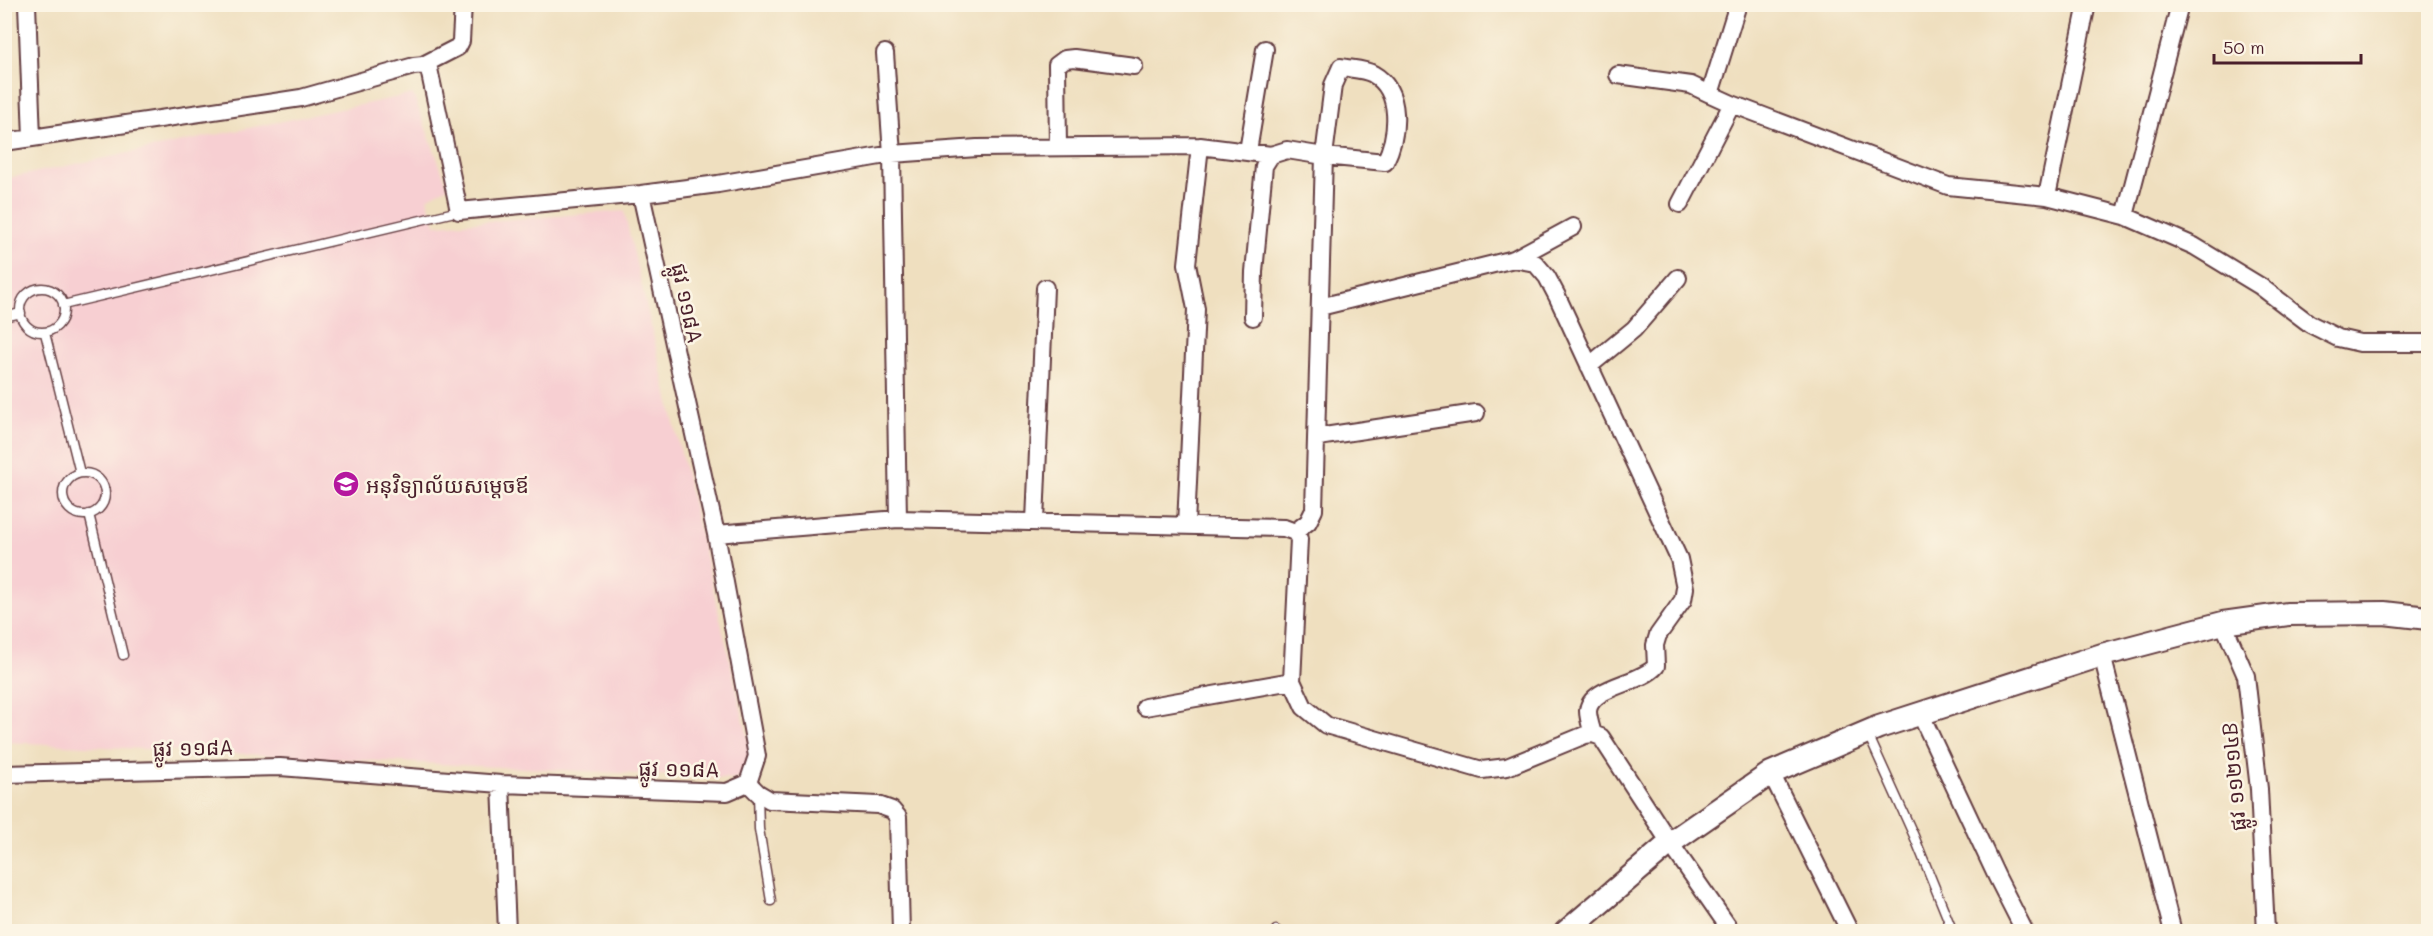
<svg xmlns="http://www.w3.org/2000/svg" width="2433" height="936" font-family="Mali,'Noto Sans Khmer',sans-serif">
<style>
.built{fill:#f7cfd2}
.lines{fill:none;stroke-linecap:round;stroke-linejoin:round}
.lane-casing{stroke:#633c41;stroke-width:11}
.street-casing{stroke:#633c41;stroke-width:20}
.secondary-casing{stroke:#633c41;stroke-width:26}
.lane{stroke:#fff;stroke-width:8}
.street{stroke:#fff;stroke-width:16}
.secondary{stroke:#fff;stroke-width:22}
.labels{text-anchor:middle;dominant-baseline:central;stroke-width:5;stroke-linejoin:round;paint-order:stroke}
.street-label{font-size:21px;fill:#4a1f2b;stroke:#fcf5e5}
.poi-label{font-size:21px;fill:#4a1f2b;stroke:#fcf5e5;text-anchor:start}
</style>
<rect width="100%" height="100%" fill="#fcf5e5"/>
<filter id="ink" filterUnits="userSpaceOnUse"><feTurbulence type="fractalNoise" baseFrequency=".0167" numOctaves="2"/><feDisplacementMap in="SourceGraphic" scale="12" xChannelSelector="R" yChannelSelector="G"/><feConvolveMatrix kernelMatrix="1 2 1 2 8 2 1 2 1" color-interpolation-filters="sRGB"/></filter>
<filter id="wash" filterUnits="userSpaceOnUse"><feTurbulence type="fractalNoise" baseFrequency=".008" numOctaves="4" result="noise"/><feDisplacementMap in="SourceGraphic" scale="24" xChannelSelector="R" yChannelSelector="G"/><feGaussianBlur stdDeviation="1.35" result="paint"/><feColorMatrix in="noise" values="0 0 0 0 0 0 0 0 0 0 0 0 0 0 0 0 0 1.4 0 .05"/><feComposite in="paint" operator="in"/></filter>
<g filter="url(#wash)">
<rect width="100%" height="100%" fill="#efdfbf"/>
<!-- built -->
<path class="built" d="M413,94L448,187L427,198L435,225L624,211L751,750L747,768L737,779L5,742L4,179Z"/>
</g>
<g filter="url(#ink)">
<g class="lines">
<defs>
<path id="lane" d="M20 310a22 22 0 1 1 44 0a22 22 0 1 1-44 0Z
M63,305L459,211
M4,317L21,313
M45,333L80,473
M63 494a21 21 0 1 1 42 0a21 21 0 1 1-42 0Z
M89,514L123,655
M1867,732L1914,836L1953,932
M758,794L759,829L771,901
M1276,930L1278,932"/>
<path id="street" d="M27,4L32,138L301,98L414,66L423,65L458,47L461,41L463,4
M1738,4L1710,94L1732,104L1948,186L2047,196L2125,216L2194,246L2260,286L2310,324L2338,338L2360,343H2428
M885,53L892,154L898,519
M423,65L429,69L459,211L641,194L718,184L892,154L977,148L1200,146L1271,155
M1618,75L1691,85L1710,94
M4,142L32,138
M1058,147L1057,65L1065,59L1074,58L1134,66
M1248,151L1265,49
M2047,196L2087,4
M1680,204L1732,104
M2125,216L2180,4
M1514,259L1535,263L1547,277L1557,296L1679,559L1685,588L1683,600L1658,635L1655,645L1656,666C1641,684 1590,686 1588,711C1588,718 1591,727 1593,734
M1320,307L1514,259L1573,227
M1253,317L1254,272L1264,166L1271,155L1287,150L1324,156L1385,162C1398,136 1403,91 1373,74C1365,69 1351,69 1341,67L1333,85L1324,156L1314,510L1308,522L1295,532
M1589,366L1634,329L1678,278
M1318,437L1476,413
M1035,521L1045,288
M1186,525L1196,309L1187,264L1200,146
M716,534L898,519L1284,528L1295,532L1299,539L1292,681L1304,707L1326,725L1482,770L1507,767L1585,735L1593,734L1601,737L1670,843L1732,932
M2223,623L2246,676L2259,789L2266,932
M2102,655L2173,932
M1145,707L1292,681
M1920,713L1997,877L2025,932
M1771,773L1850,932
M4,774L280,767L501,784L727,792L748,783L757,756L716,534L641,194
M748,783L758,793L770,800L878,805L892,810L898,817L901,932
M501,784L507,932"/>
<path id="secondary" d="M1566,932L1670,843L1771,773L1879,727L2102,655L2223,623L2288,614L2384,613L2428,618"/>
</defs>
<!-- lane casing -->
<use href="#lane" class="lane-casing"/>
<!-- street casing -->
<use href="#street" class="street-casing"/>
<!-- secondary casing -->
<use href="#secondary" class="secondary-casing"/>
<!-- lane -->
<use href="#lane" class="lane"/>
<!-- street -->
<use href="#street" class="street"/>
<!-- secondary -->
<use href="#secondary" class="secondary"/>
</g>
</g>
<!-- icons -->
<defs>
<symbol id="school-disc" viewBox="-11 -11 22 22"><circle r="9.5" fill="#b5179e" stroke="#fcf5e5"/><path d="M0-5L7-2L0 1L-7-2ZM-4 1L0 2.5L4 1V4Q0 6-4 4Z" fill="#fff"/></symbol>
</defs>
<g fill-rule="evenodd">
<use href="#school-disc" x="331" y="469" width="30" height="30"/>
</g>
<g class="labels">
<!-- street labels -->
<g class="street-label">
<text transform="translate(688 303) rotate(78)">ផ្លូវ ១១៨A</text>
<text transform="translate(193 747) rotate(-1)">ផ្លូវ ១១៨A</text>
<text transform="translate(679 768) rotate(1)">ផ្លូវ ១១៨A</text>
<text transform="translate(2233 777) rotate(-95)">ផ្លូវ ១១២១៤B</text>
</g>
<!-- poi labels -->
<g class="poi-label">
<text x="366" y="484">អនុវិទ្យាល័យសម្តេចឪ</text>
</g>
</g>
<!-- margin -->
<rect width="2433" height="936" fill="none" stroke="#fcf5e5" stroke-width="24"/>
<!-- scale -->
<path d="M2214 54v9h147v-9" fill="none" stroke="#4a1f2b" stroke-width="3"/>
<text x="2223" y="54" font-size="18" fill="#4a1f2b" stroke="#fcf5e5" stroke-width="4.5" paint-order="stroke">50 m</text>
</svg>
